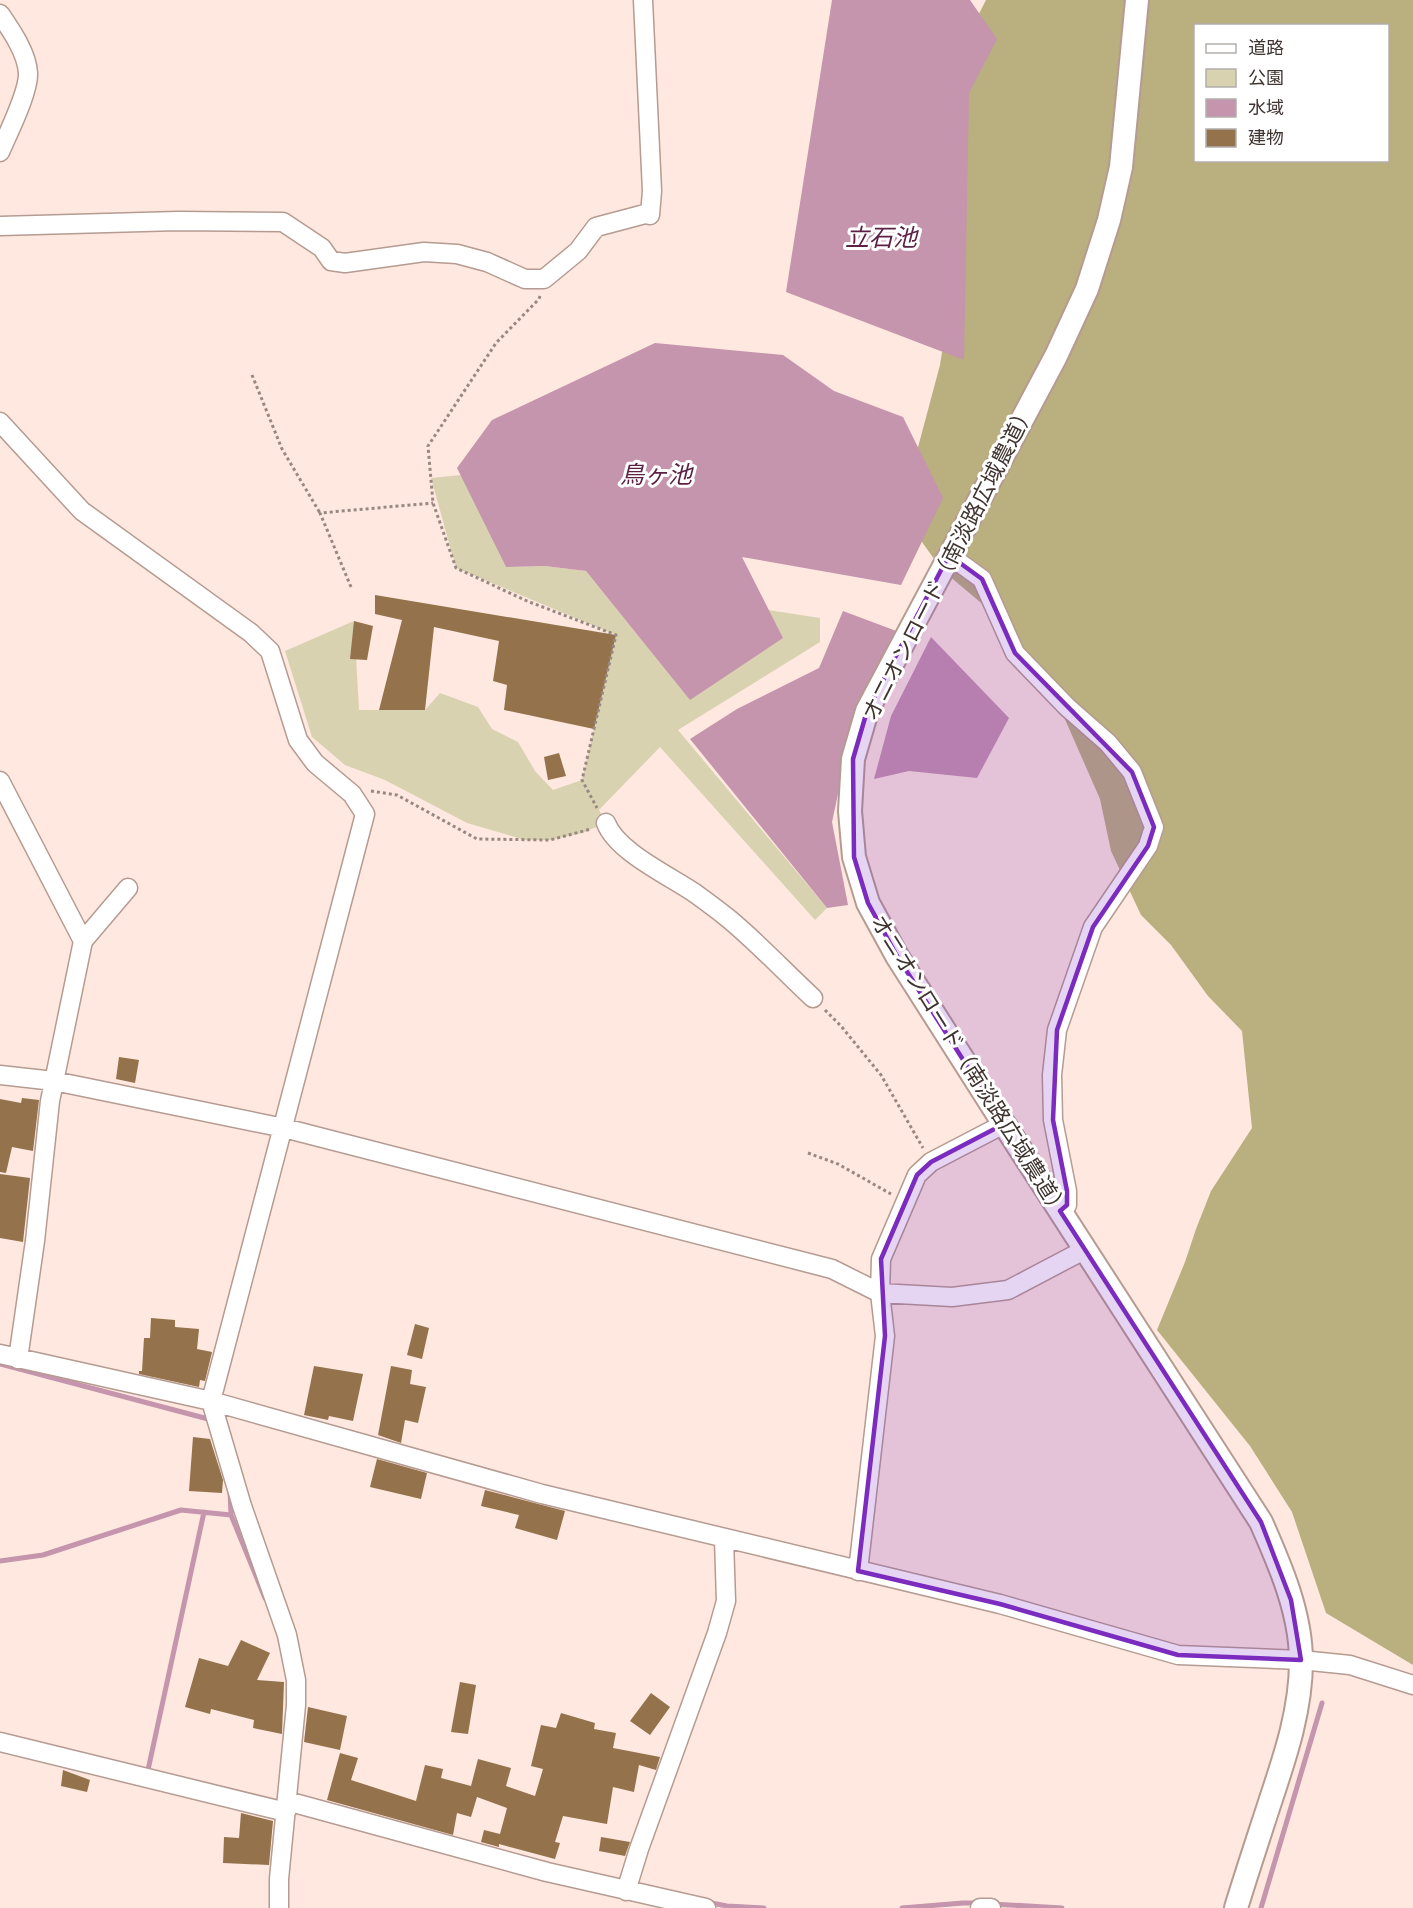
<svg xmlns="http://www.w3.org/2000/svg" width="1413" height="1908" font-family="Jost,'Noto Sans JP',sans-serif">
<style>
.green{fill:#d9d2b1}
.forest{fill:#baaf7e;fill-rule:evenodd}
.water{fill:#c594ad}
.lines{fill:none;stroke-linecap:round;stroke-linejoin:round}
.stream{stroke:#c594ad;stroke-width:5}
.building{fill:#93724c}
.minor-casing{stroke:#b59b91;stroke-width:21}
.tertiary-casing{stroke:#b59b91;stroke-width:26}
.path{stroke:#988881;stroke-width:3;stroke-dasharray:3 3;stroke-linecap:butt}
.minor{stroke:#fff;stroke-width:18}
.tertiary{stroke:#fff;stroke-width:22}
.marked{fill:#7b2cbf;fill-opacity:0.2;stroke:#7b2cbf;stroke-width:4.5;stroke-linejoin:round}
.labels{text-anchor:middle;dominant-baseline:central;stroke-width:6;stroke-linejoin:round;paint-order:stroke}
.street-label{font-size:22px;fill:#3f3430;stroke:#fff}
.water-label{font-size:24px;font-style:italic;fill:#5c2144;stroke:#fff}
</style>
<rect width="100%" height="100%" fill="#fee8df"/>
<!-- green -->
<path class="green" d="M461,475L506,567L545,566L586,571L690,699L782,638L768,610L820,618V642L678,730L827,908L815,920L660,747L599,810L606,823L582,833L550,840H525L467,823L385,780L345,765L312,737L285,651L354,621L359,710H425L440,693L478,707L492,729L518,742L535,771L553,790L582,780L616,635L456,568L431,478Z"/>
<!-- forest -->
<path class="forest" d="M986,0H1413V1665L1326,1613L1292,1512L1250,1446L1157,1330L1185,1262L1196,1229L1211,1191L1252,1128L1242,1031L1208,996L1171,945L1141,915L1111,851L1100,799L1060,708L1033,659L986,607L942,570L922,542L917,451L940,365L954,277L961,49ZM1196,26H1388V160H1196Z"/>
<!-- water -->
<path class="water" d="M832,0H970L997,39L969,93L964,360L786,292Z
M655,343L783,355L834,391L903,417L943,498L901,585L742,557L783,638L690,700L586,571L545,566L506,567L457,468L492,420Z
M843,611L899,632L857,705L832,822L848,905L827,908L690,739L737,709L819,668Z
M931,637L1009,718L977,778L909,771L874,779L891,716Z"/>
<g class="lines">
<!-- stream -->
<path class="stream" d="M0,1364L212,1420
M230,1491L231,1515L265,1598
M0,1561L43,1555L181,1510L231,1515
M148,1770L204,1512
M706,1902L727,1906L764,1908
M992,1904L1062,1908
M902,1908L963,1903H980
M1261,1908L1322,1703"/>
</g>
<!-- building -->
<path class="building" d="M375,595L616,635L594,729L504,710L507,685L493,681L499,641L434,627L425,710H379L402,620L375,614Z
M354,621L373,626L367,660L350,659Z
M559,753L566,776L548,780L544,757Z
M119,1057L139,1060L135,1083L116,1079Z
M22,1098L39,1100L33,1151L12,1147L6,1173L0,1172V1099L21,1103Z
M0,1174L30,1178L23,1242L0,1238Z
M151,1318L175,1320V1327L199,1329L197,1349L212,1352L205,1381L200,1380L199,1387L139,1374V1371H142L144,1338H150Z
M415,1324L429,1328L422,1359L407,1355Z
M314,1366L363,1374L353,1421L329,1416L328,1420L304,1415Z
M391,1366L412,1370L410,1384L426,1387L418,1423L405,1420L401,1443L378,1435Z
M193,1437L210,1439L223,1480L222,1493L189,1491Z
M377,1459L427,1473L421,1499L370,1487Z
M485,1490L565,1511L557,1540L515,1528L519,1515L481,1506Z
M241,1640L270,1653L257,1680L284,1682L282,1734L253,1728L254,1720L211,1709L210,1714L185,1707L199,1658L228,1666Z
M460,1682L476,1685L468,1734L451,1732Z
M651,1693L670,1707L650,1735L630,1721Z
M308,1707L347,1716L340,1750L304,1742Z
M561,1713L595,1723L594,1729L616,1733L613,1748L660,1757L656,1770L639,1765L634,1792L613,1787L607,1824L563,1816L555,1842L560,1843L555,1859L499,1844V1847L481,1842L484,1830L500,1834L507,1808L477,1797L471,1817L457,1813L453,1835L327,1800L340,1753L358,1758L351,1780L416,1801L425,1765L443,1769L441,1778L471,1786L478,1759L511,1768L506,1786L535,1796L543,1769L531,1766L541,1725L556,1728Z
M63,1770L90,1780L87,1792L61,1786Z
M241,1813L273,1821L269,1865L223,1863L224,1837L239,1838Z
M601,1837L630,1842L625,1856L599,1851Z"/>
<g class="lines">
<defs>
<path id="minor" d="M0,14C11,30 27,53 28,73C29,92 8,133 0,152
M0,226L178,221L283,222L322,248L331,261L345,263L424,252L457,254L487,262L525,279H544L578,251L596,227L645,214L650,215L652,191L643,0
M0,422L82,511L251,633L270,651L298,740L315,763L352,794L365,814L211,1401L242,1506L287,1635L296,1680V1705L279,1879V1908
M949,555L982,579L1015,653L1067,707L1108,743L1132,772L1154,827L1148,846L1093,927L1057,1030L1052,1075L1053,1120L1067,1191V1205L1060,1211
M0,781L83,941
M606,823C617,852 670,876 696,894C707,902 718,910 729,919C758,943 785,972 813,998
M0,1075L54,1081L284,1128L832,1269L880,1293L952,1297L1008,1290L1086,1249
M0,1354L211,1401L542,1494L1000,1604L1178,1655L1301,1660L1350,1665L1413,1685
M18,1359L35,1241L50,1101L83,941L128,888
M858,1571L885,1336L880,1293L881,1259L917,1175L931,1162L1004,1124
M0,1742L286,1812
M287,1801L547,1872L706,1908
M626,1891L639,1849L717,1633L726,1601L724,1539
M980,1908H991"/>
<path id="tertiary" d="M1137,0L1121,167L1109,220L1087,289L1056,356L867,711L853,759L850,811L854,857L868,903L897,956L1004,1124L1261,1522C1280,1565 1301,1613 1301,1661C1301,1709 1286,1754 1271,1799C1259,1836 1247,1872 1236,1908"/>
</defs>
<!-- minor casing -->
<use href="#minor" class="minor-casing"/>
<!-- tertiary casing -->
<use href="#tertiary" class="tertiary-casing"/>
<!-- path -->
<path class="path" d="M540,296L539,299L496,343L428,446L433,503L456,568L527,601L616,635L582,780L597,808
M252,375L282,449L320,513
M351,587L320,513L433,503
M371,791L397,795L477,839L550,840L591,829
M825,1010L841,1026L881,1075L923,1148
M808,1153L838,1164L891,1194"/>
<!-- minor -->
<use href="#minor" class="minor"/>
<!-- tertiary -->
<use href="#tertiary" class="tertiary"/>
</g>
<!-- marked area -->
<path class="marked" d="M949,555L982,579L1015,653L1132,772L1154,827L1148,846L1093,927L1057,1030L1053,1120L1067,1191V1205L1060,1211L1261,1522L1291,1600L1301,1660L1178,1655L1000,1604L858,1571L885,1336L881,1259L917,1175L931,1162L1004,1124L897,956L868,903L854,857L853,759L867,711Z"/>
<g class="labels">
<!-- street labels -->
<g class="street-label">
<text transform="translate(948 562) rotate(-63)">オニオンロード（南淡路広域農道）</text>
<text transform="translate(970 1066) rotate(58)">オニオンロード（南淡路広域農道）</text>
</g>
<!-- water labels -->
<g class="water-label">
<text x="881" y="237">立石池</text>
<text x="656" y="474">鳥ヶ池</text>
</g>
</g>
<!-- legend -->
<rect x="1194" y="24" width="195" height="138" fill="#ffffff" stroke="#b2aeac" stroke-width="1.5"/>
<rect x="1206" y="44" width="30" height="9" fill="#ffffff" stroke="#b2aeac" stroke-width="1.5"/>
<text x="1248" y="54" font-size="18" fill="#3f3430">道路</text>
<rect x="1206" y="69" width="30" height="18" fill="#d9d2b1" stroke="#b2aeac" stroke-width="1.5"/>
<text x="1248" y="84" font-size="18" fill="#3f3430">公園</text>
<rect x="1206" y="99" width="30" height="18" fill="#c594ad" stroke="#b2aeac" stroke-width="1.5"/>
<text x="1248" y="114" font-size="18" fill="#3f3430">水域</text>
<rect x="1206" y="129" width="30" height="18" fill="#93724c" stroke="#b2aeac" stroke-width="1.5"/>
<text x="1248" y="144" font-size="18" fill="#3f3430">建物</text>
</svg>
